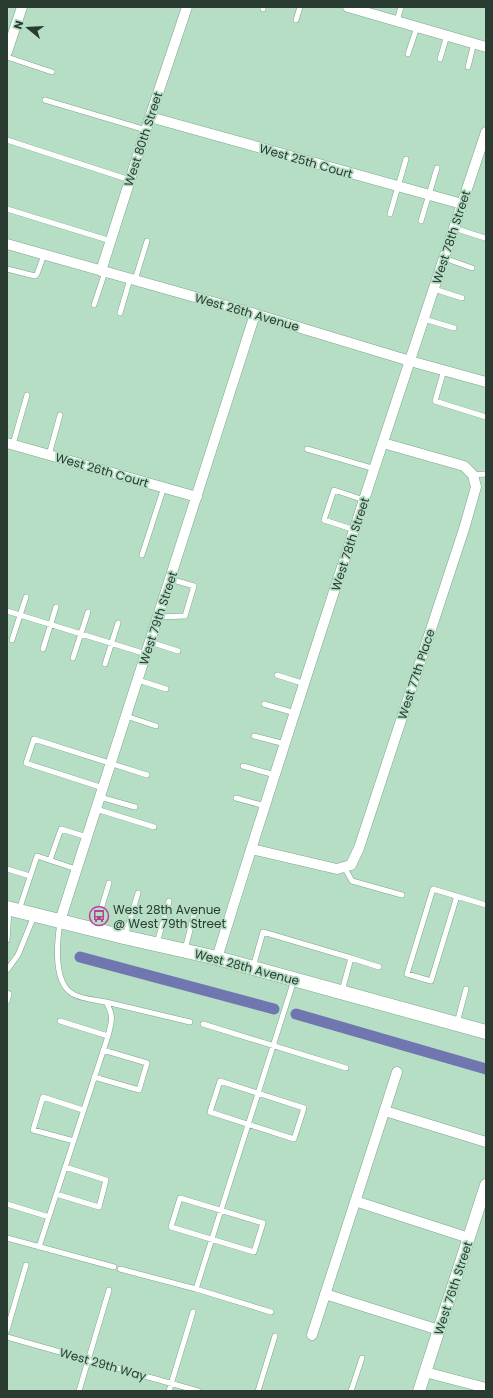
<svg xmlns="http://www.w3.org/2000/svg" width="493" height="1398" font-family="Poppins,sans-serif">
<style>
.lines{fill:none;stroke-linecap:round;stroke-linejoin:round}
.canal{stroke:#7077b0;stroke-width:11}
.service-casing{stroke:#7ea58d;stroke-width:6}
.minor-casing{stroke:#7ea58d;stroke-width:11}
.tertiary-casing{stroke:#7ea58d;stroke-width:13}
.secondary-casing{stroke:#7ea58d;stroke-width:15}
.service{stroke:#fff;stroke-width:5}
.minor{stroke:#fff;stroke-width:10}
.tertiary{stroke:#fff;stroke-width:12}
.secondary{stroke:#fff;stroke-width:14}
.labels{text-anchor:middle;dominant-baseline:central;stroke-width:3.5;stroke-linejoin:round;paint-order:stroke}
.street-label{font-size:12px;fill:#2a3b31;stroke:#b5dec5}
.poi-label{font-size:12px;fill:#2a3b31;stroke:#b5dec5;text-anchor:start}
</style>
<rect width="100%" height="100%" fill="#b5dec5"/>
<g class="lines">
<!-- canal -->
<path class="canal" d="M80,957L274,1009
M296,1014L486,1069"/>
<defs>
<path id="service" d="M263,9V7
M296,20L300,7
M397,21L401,7
M408,54L417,27
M7,57L52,72
M440,59L447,35
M468,67L474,43
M45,100L146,130
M7,140L130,180
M7,209L111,241
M390,214L406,159
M421,221L437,168
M454,228L485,238
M444,258L472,268
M7,269L35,276L37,274L44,255
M135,280L147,241
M434,289L462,298
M94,305L105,272
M120,313L130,279
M424,319L454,328
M444,370L435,401L486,417
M13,444L27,395
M307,449L375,469
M49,455L60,415
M473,475L486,474
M355,530L324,520L334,490L364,500
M142,555L164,487
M7,611L146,654
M158,617L185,616L194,586L170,579
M12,640L26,597
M150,642L178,651
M43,649L56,607
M73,658L88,612
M105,664L118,623
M277,675L305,684
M138,680L166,689
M264,704L295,713
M126,716L156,726
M254,736L285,744
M243,766L275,775
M103,788L26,763L34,739L147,775
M100,797L135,807
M236,798L265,806
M96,809L154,827
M50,860L61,829L87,837
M344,867L352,881L402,895
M7,869L30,876
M457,896L431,981L407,974L433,889L486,905
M19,910L37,856L76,869
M95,929L109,883
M125,936L138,893
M7,940L9,909
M157,943L169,901
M185,949L194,915
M351,958L379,967
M253,967L263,932L351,958L342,991
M7,970L18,955L34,916
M7,993L9,994L7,1001
M106,1002L190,1022
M60,1021L108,1036
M457,1023L466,989
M203,1024L346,1068
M94,1077L139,1090L147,1063L103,1050
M220,1081L304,1108L294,1139L210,1112Z
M74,1141L33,1130L43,1097L83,1110
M56,1194L99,1207L106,1180L65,1167
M180,1198L263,1223L254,1252L171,1227Z
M7,1204L49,1217
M7,1238L114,1267
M39,1247L108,1036C112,1021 114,1016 106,1002C97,1000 81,999 73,994C53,983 57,942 60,922
M120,1269L196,1289L271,1312
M196,1289L294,980
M7,1330L26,1265
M7,1337L198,1391
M79,1391L109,1290
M169,1391L193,1312
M258,1391L275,1336
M351,1391L362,1358"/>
<path id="minor" d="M348,7L486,47
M7,52L22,7
M150,117L462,204
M7,244L255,314L410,361L486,382
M101,271L150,117L187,7
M7,443L197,497
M251,849L337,869L351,865L359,848L464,529L476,487L473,475L464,466L383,443
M60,921L255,314
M217,958C303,681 394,407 486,132
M385,1111L486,1142
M355,1201L469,1238
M325,1294L439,1330
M312,1335L397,1072
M425,1372L486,1388"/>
<path id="tertiary" d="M419,1391L486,1185"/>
<path id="secondary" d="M7,908L124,937L217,958L486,1032"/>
</defs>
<!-- service casing -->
<use href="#service" class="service-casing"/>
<!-- minor casing -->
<use href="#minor" class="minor-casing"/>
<!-- tertiary casing -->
<use href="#tertiary" class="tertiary-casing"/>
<!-- secondary casing -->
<use href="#secondary" class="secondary-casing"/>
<!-- service -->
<use href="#service" class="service"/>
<!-- minor -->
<use href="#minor" class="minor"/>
<!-- tertiary -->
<use href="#tertiary" class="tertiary"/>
<!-- secondary -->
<use href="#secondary" class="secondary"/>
</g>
<!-- icons -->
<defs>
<symbol id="bus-ring" viewBox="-11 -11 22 22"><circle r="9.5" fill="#b5dec5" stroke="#b7439b" stroke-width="1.5"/><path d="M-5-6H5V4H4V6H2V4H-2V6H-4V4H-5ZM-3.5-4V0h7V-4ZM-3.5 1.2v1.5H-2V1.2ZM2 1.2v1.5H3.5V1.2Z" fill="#b7439b"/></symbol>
</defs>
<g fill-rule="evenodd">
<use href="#bus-ring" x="88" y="905" width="22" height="22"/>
</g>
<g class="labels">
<!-- street labels -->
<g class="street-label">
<text transform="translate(143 139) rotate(-72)">West 80th Street</text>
<text transform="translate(306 161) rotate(16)">West 25th Court</text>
<text transform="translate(451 237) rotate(-72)">West 78th Street</text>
<text transform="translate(247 312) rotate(16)">West 26th Avenue</text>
<text transform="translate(102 470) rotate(16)">West 26th Court</text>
<text transform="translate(350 544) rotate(-72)">West 78th Street</text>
<text transform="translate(158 618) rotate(-72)">West 79th Street</text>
<text transform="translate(416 674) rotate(-72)">West 77th Place</text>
<text transform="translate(247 967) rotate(15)">West 28th Avenue</text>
<text transform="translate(453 1288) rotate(-72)">West 76th Street</text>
<text transform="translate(103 1364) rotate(16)">West 29th Way</text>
</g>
<!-- poi labels -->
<g class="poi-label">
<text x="113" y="909">West 28th Avenue<tspan x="113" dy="14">@ West 79th Street</tspan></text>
</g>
</g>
<!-- border -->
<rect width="493" height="1398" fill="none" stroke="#2a3b31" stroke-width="16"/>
<!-- north arrow -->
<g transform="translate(28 28) rotate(288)" stroke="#b5dec5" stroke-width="3" paint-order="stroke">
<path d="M0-3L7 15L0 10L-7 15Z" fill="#2a3b31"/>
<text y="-6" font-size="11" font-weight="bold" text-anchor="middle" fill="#2a3b31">N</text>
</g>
</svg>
